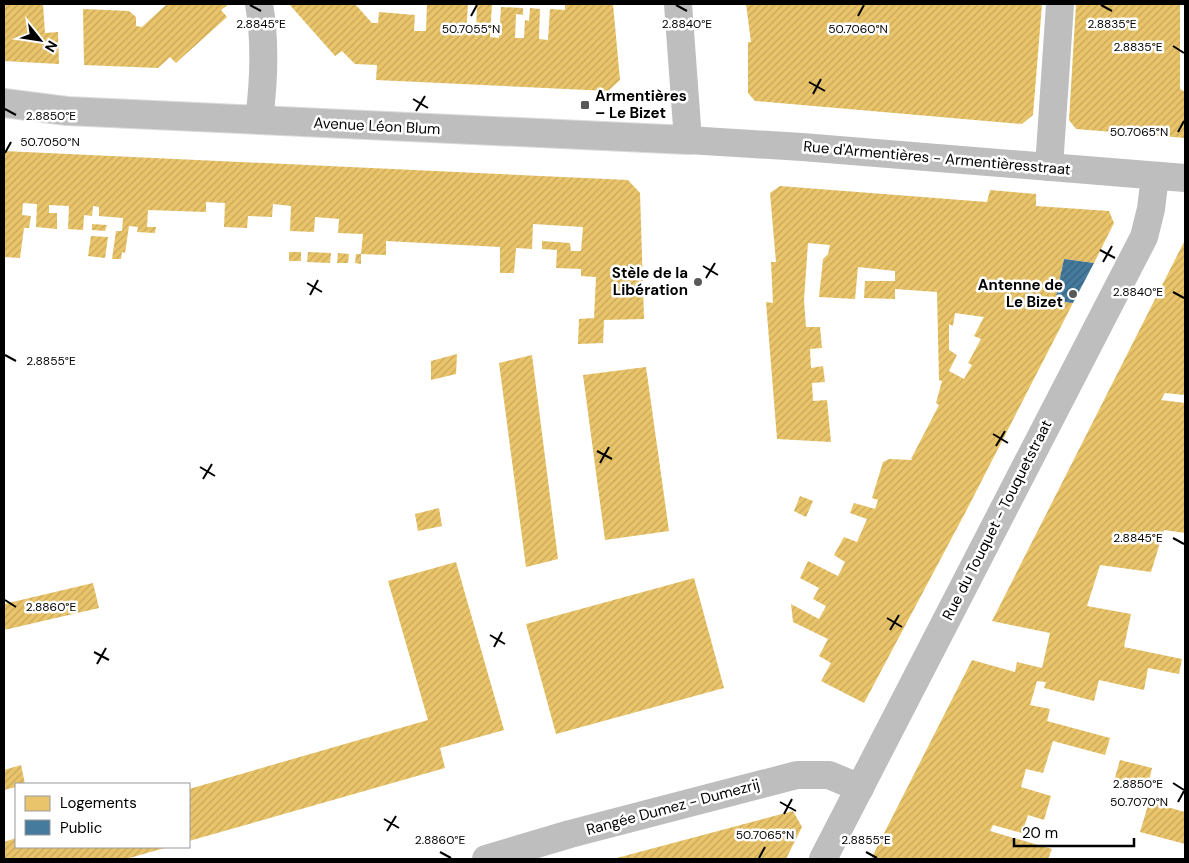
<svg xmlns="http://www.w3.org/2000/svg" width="1189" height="863" font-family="'DM Sans',sans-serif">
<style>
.homes{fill:url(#homes-hatch);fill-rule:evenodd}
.public{fill:url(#public-hatch)}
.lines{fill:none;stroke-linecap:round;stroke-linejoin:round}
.primary-casing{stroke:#dbdbdb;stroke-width:30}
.minor{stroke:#bebebe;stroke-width:28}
.tertiary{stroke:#bebebe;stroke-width:28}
.primary{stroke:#bebebe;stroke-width:28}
.ticks{fill:none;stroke:#000;stroke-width:2}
.poi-dot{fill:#595959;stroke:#fff;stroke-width:2}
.labels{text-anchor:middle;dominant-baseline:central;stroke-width:5;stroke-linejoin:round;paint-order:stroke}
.poi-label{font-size:15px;font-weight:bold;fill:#000;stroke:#fff;text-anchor:end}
.street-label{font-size:15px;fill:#000;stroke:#fff}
.ticks-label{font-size:12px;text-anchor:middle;fill:#000;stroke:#fff;stroke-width:5;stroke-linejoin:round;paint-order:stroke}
</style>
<defs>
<pattern id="homes-hatch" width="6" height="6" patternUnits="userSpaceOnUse" patternTransform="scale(1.25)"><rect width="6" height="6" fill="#e9c46a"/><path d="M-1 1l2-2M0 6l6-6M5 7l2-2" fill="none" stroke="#c6a75a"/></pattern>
<pattern id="public-hatch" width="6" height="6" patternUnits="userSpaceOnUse" patternTransform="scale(1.25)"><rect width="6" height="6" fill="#457b9d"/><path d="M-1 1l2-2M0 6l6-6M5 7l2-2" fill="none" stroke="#37627e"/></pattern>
</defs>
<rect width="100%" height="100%" fill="#fff"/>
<!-- homes -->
<path class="homes" d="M4,4H43L45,33L58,32L59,64L4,61Z
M167,4H229L221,10L227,17L176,63L170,57L158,68L84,65L83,9L129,11L136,17V26L142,27Z
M289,4H355L372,23H378L379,12L415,15L414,31H426L427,4H468L466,33H476L477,4H492L490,37L499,38L501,7L523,8V15L516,14L515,38H524L525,20L529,21L530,8L540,9L539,39L548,40L550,9L565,10V4H613L620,80L608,91L376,80L377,65L355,64L342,51L335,56Z
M746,4H1042L1033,115L1022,124L755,101L748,93V42H751Z
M1076,4H1180V89L1185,92V138L1076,129L1069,120Z
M4,151L628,180L640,193L644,319L604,320L603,343L578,344L579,319L594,318L596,277L581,276V269L556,268L557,250L542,249V241L570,243L571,251H581L583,227L533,224L532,249L516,248L514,273H500V247L386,241V255L361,254L363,234L338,233L339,219L315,217L314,232L290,231L291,206L273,204L272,217L248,216L247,228L224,227L225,203L206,202V212L148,210L147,227H156L155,233L137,232L138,227L129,226L125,253L122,252L121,259H112L116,231H122L123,218L99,216V207L93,206L92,216L84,215L83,230L68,229L69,206L49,205V213H57V229L36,227L37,204L23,203L22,215L31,216L29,228H24L20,258L4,257Z
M780,186L987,202L990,190L1036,194V206L1109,211L1114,223L1094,263L1064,259L1055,301L1073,303L964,515L864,703L821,681L831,663L819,656L828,639L793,622L791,604L819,619L826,606L813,599L819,588L800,578L808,561L838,576L845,562L834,555L844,537L857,542L867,519L850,513L854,503L875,509L878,500L872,498L883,462L889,459L913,460L911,459L939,405L936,403L942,381L939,380L937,292L895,289V299L864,298L865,281H895V271L858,267L855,299L819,297L823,259L828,254L830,245L808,243L804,300L806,327H820L822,348L810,349L811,368L823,366L825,382L812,383L813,401L827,400L831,442L777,439L766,302L773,303L771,262H776L770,193ZM955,313L984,317L974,336L981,339L968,363L972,365L964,379L949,371L957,355L949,350V324L953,326Z
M92,224L107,225L105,231L92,230Z
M91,236L108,237L105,258L88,256Z
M1185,240V395L1165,393L1161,400L1185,403V533L1164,530L1151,572L1100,565L1087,606L1131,614L1124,647L1182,659L1179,674L1148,668L1144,690L1099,680L1094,701L1044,688L1046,682L1037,681L1030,705L1050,709L1047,721L1110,738L1105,755L1053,741L1043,773L1026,769L1021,787L1051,796L1044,820L1028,815L1022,833L993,825L990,831L1052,849L1048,859H871L972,660L1015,672L1017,662L1042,668L1050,633L992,621Z
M289,252H301V261H289Z
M308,252L331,253L330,263L307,262Z
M338,253L349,254L348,263H337Z
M356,254H361V264L355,263Z
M457,354L456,374L431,380V361Z
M532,355L558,559L526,567L499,363Z
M646,367L669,531L605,540L583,375Z
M800,496L813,501L806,517L794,511Z
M439,508L442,526L418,531L415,514Z
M456,562L504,730L440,748L445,768L189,841V789L428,720L388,581Z
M694,578L724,688L556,734L526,624Z
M93,583L99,608L4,630V604Z
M1120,760L1152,768L1147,789L1114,781Z
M21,765L25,784H16V787L4,790V770Z
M1149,802L1185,812V844L1140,832Z
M793,811L802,827L786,859H613Z
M16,838V847H168L126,859H4V842Z"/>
<!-- public -->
<path class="public" d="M1064,259L1094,263L1073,303L1055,301Z"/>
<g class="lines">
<defs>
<path id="primary" d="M4,103L67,111L688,140"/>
</defs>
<!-- primary casing -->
<use href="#primary" class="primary-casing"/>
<!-- minor -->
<path class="minor" d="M259,4C266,43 264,81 259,120
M678,4L688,140
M1049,167L1060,4
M486,859L570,834L797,775H829L860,788"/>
<!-- tertiary -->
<path class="tertiary" d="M688,140L802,147L1185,178
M823,859L1144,237L1151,209L1155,176"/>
<!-- primary -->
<use href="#primary" class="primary"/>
</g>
<!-- ticks -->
<path class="ticks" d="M250,5L261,11M676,5L687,11M1101,5L1112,11M471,16L477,5M858,16L864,5M1173,46L1184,53M809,82L825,91M813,94L821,79M413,99L428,108M5,109L16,115M416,111L425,96M1178,132L1184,121M5,153L11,142M1100,250L1115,258M1103,262L1112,246M703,266L718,275M706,278L715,263M307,283L322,292M1173,292L1184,298M310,295L318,280M5,355L16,361M993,434L1008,443M996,446L1005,431M597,451L612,459M600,463L609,447M200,467L215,476M203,479L212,464M1173,538L1184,544M5,600L16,607M887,618L902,627M890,630L899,615M490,635L505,644M494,647L502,632M94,652L109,660M97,664L106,648M1173,783L1184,790M780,802L796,811M1178,802L1184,791M784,814L792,799M384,819L399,828M387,831L396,816M440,852L451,858M866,852L877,858M759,858L765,847"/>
<!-- markers -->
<g class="poi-dot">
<rect x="580" y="100" width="10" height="10" rx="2.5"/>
<circle cx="698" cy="282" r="5"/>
<circle cx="1073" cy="294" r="5"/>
</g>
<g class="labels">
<!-- poi labels -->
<g class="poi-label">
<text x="595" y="96" text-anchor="start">Armentières<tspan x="595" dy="17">– Le Bizet</tspan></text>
<text x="688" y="273">Stèle de la<tspan x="688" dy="17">Libération</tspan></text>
<text x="1063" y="285">Antenne de<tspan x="1063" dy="17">Le Bizet</tspan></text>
</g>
<!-- street labels -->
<g class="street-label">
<text transform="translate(377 126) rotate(3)">Avenue Léon Blum</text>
<text transform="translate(937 158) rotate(5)">Rue d'Armentières - Armentièresstraat</text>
<text transform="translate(997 520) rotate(-63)">Rue du Touquet - Touquetstraat</text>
<text transform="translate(673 807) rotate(-15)">Rangée Dumez - Dumezrij</text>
</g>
</g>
<g class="ticks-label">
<text x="261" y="28">2.8845°E</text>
<text x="687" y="28">2.8840°E</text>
<text x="1112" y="28">2.8835°E</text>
<text x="471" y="33">50.7055°N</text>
<text x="858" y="33">50.7060°N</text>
<text x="1138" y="51">2.8835°E</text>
<text x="51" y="120">2.8850°E</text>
<text x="1139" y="136">50.7065°N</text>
<text x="50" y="146">50.7050°N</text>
<text x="1138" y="296">2.8840°E</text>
<text x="51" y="365">2.8855°E</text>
<text x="1138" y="542">2.8845°E</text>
<text x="51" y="611">2.8860°E</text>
<text x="1138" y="788">2.8850°E</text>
<text x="1139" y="806">50.7070°N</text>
<text x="765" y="839">50.7065°N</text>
<text x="440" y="844">2.8860°E</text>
<text x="866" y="844">2.8855°E</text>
</g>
<!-- border -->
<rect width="1189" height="863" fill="none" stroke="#000000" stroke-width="10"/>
<!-- legend -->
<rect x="15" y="783" width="175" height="65" fill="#ffffff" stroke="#999999"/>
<rect x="25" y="796" width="25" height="15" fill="#e9c46a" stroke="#999999"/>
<text x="60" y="808" font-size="15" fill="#000000">Logements</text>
<rect x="25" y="820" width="25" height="15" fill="#457b9d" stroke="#999999"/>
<text x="60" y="833" font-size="15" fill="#000000">Public</text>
<!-- north arrow -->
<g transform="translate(40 40) rotate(120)" stroke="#ffffff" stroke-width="4" paint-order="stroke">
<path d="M0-4L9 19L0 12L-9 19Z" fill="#000000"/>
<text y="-8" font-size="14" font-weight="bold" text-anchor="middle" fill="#000000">N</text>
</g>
<!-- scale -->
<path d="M1014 838v8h120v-8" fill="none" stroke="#000000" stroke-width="2.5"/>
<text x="1022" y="838" font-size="15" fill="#000000" stroke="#ffffff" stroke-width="4" paint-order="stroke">20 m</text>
</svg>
